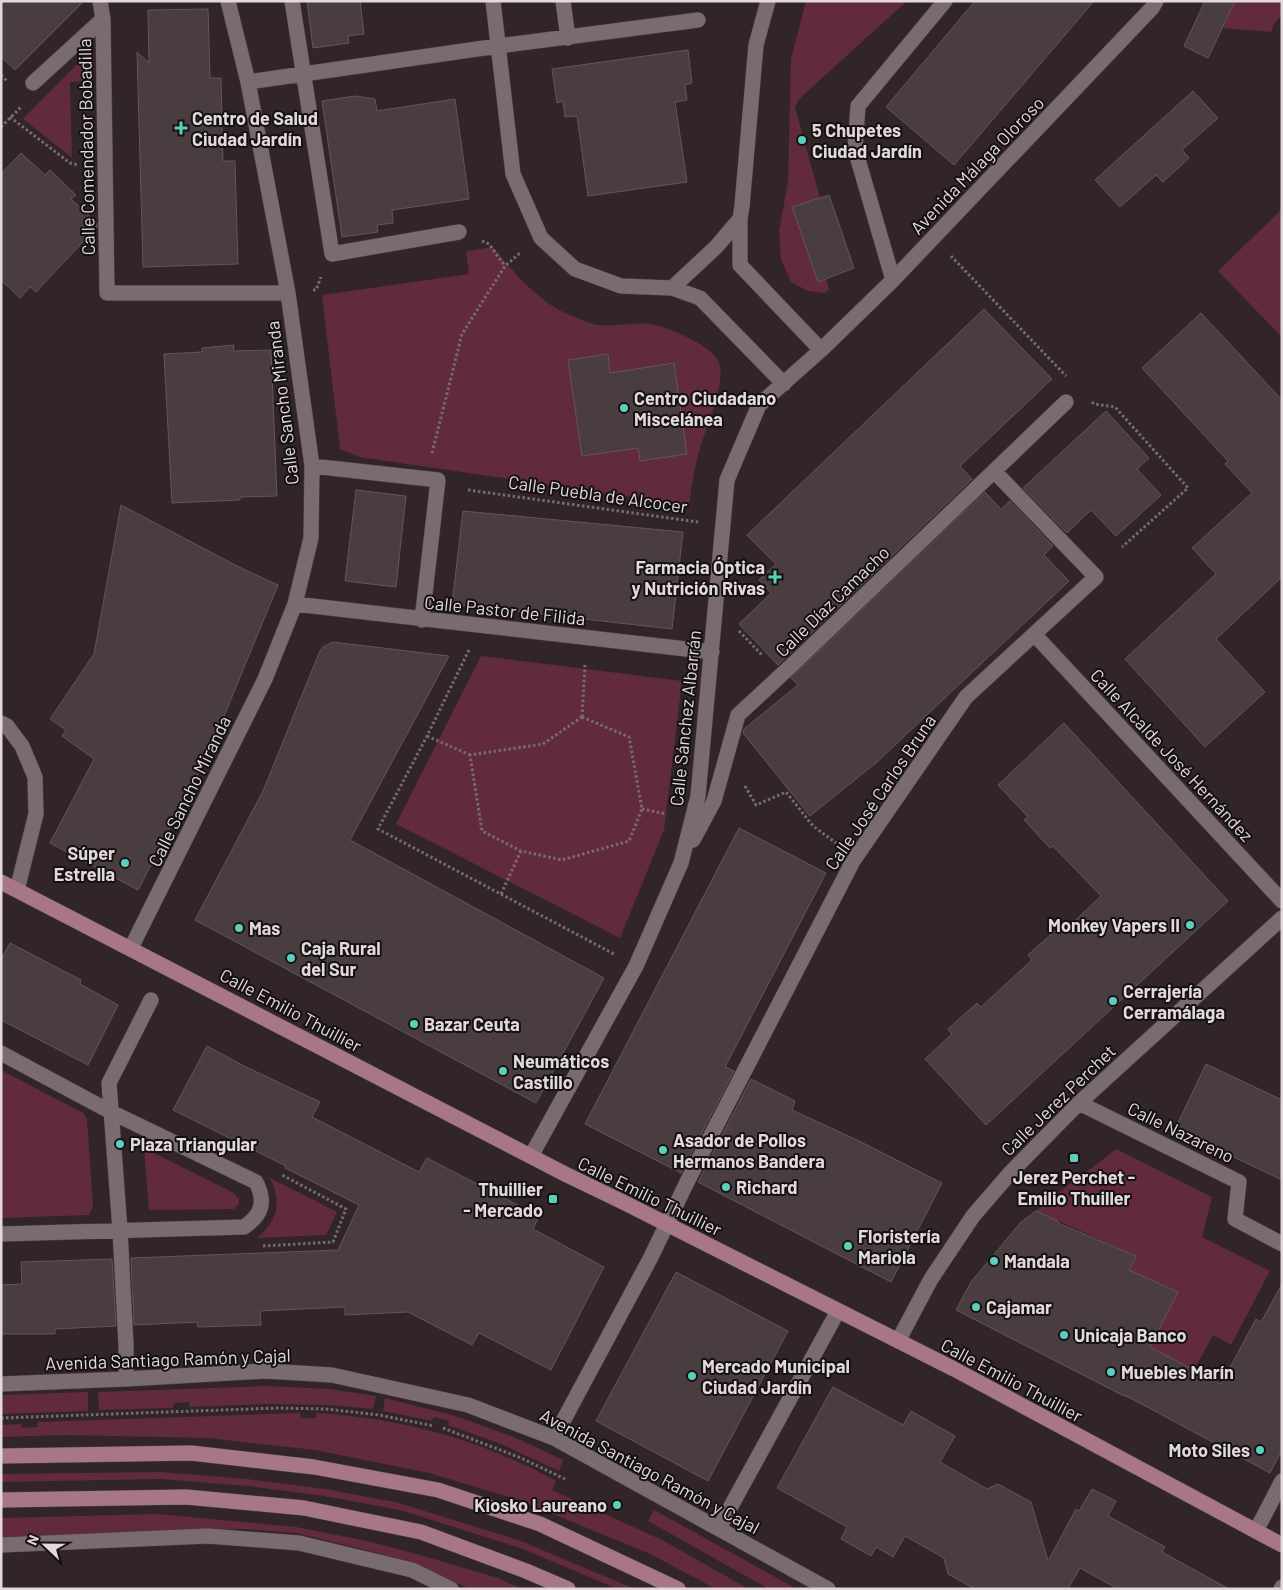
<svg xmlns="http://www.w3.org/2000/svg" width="1283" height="1590" font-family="Barlow,sans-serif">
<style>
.green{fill:#622a3d}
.building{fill:#4a3d40;stroke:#635559}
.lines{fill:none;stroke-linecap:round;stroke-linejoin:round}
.minor-casing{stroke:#4c4346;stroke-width:16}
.major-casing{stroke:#4c4346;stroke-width:16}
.path{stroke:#766c6e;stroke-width:3;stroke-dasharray:2.5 2.5;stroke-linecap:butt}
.minor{stroke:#796b6e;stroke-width:15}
.major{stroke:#a87785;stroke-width:15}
.poi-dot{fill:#5ccebb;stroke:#151011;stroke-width:2}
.labels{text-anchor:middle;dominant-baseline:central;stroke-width:4;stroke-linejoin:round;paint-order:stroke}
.poi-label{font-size:18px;font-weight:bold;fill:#e1d9db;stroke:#151011;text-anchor:start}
.street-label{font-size:18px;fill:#e1d9db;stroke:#151011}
</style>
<rect width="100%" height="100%" fill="#312528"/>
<!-- green -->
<path class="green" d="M806,1H907L799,99L795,107L820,198L793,208L816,275L826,279L829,290L824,293L808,291L791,282L781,259L779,231L788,182L791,59Z
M1235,1H1279L1282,3V15L1274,24L1271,32L1223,28Z
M89,52H93L94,55L93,79L90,81L70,82L72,158L23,119Z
M1282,209V337L1218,271Z
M493,247C511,270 537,300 565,313C574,316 584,321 593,324C612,328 632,322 650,324C667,327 716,346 720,365C724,389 707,424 700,449C694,467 692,486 689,505L359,457L340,449L322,295L469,274L466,251Z
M481,656L682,681L664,830L620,938L396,824Z
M1,1070L83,1113L87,1119L93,1206L89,1215L1,1218Z
M144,1148L234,1193L239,1199V1204L234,1209L149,1210Z
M1116,1149L1212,1197L1202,1237L1270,1271L1231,1345L1213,1335L1168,1418L1124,1396L1178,1292L1129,1270L1136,1256L1036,1211L1082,1174L1083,1175Z
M270,1178L337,1212L326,1235L257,1238C278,1221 282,1201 270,1178Z
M267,1386L330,1389L376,1396L373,1409L329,1405L270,1404L189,1407V1402L174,1403L173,1408L99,1410L98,1392Z
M88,1392V1411L1,1414V1395Z
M385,1398L456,1416L516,1438L563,1460L559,1471L501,1444L448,1425L449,1421L434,1417L432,1421L383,1411Z
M300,1413L301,1418H316V1413C380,1417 445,1430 504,1456C522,1463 539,1472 556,1481L552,1490L662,1540L749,1589H716L650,1554L519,1500L429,1473L315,1450L208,1438L64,1435L1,1437V1425L21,1424L22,1428L38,1427L37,1422Z
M160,1472L247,1479L326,1489L399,1503L521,1541L635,1589H618L520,1548L400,1510L324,1496L248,1486L161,1479L1,1482V1474Z
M654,1510L797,1589H769L648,1521Z
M157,1514L296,1527L367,1541L420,1555L498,1578L522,1589H470L416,1564L366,1550L296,1533L243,1529L1,1537V1518Z"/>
<!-- building -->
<path class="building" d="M1,1H84L15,70L1,57Z
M307,1H360L364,34L348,36L349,43L313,48Z
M975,1H1094L954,165L886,107Z
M1205,1H1235L1208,58L1184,46Z
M208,9L210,78H221L223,161H235L238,264L143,267L137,52L149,63L148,10Z
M688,50L692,83L685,85L687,100L675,102L687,182L588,196L577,116L565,117L563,101L557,103L552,69Z
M1193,91L1218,118L1182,150L1189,158L1163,182L1156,175L1120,207L1095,180Z
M355,96L375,99L377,111L455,99L469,199L392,210L393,223L377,225L378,232L342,237L322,101Z
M21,153L45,175L50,170L76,195L71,199L97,223V227L36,292L30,287L20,298L1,280V174Z
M829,195L854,268L818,282L792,207Z
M984,309L1052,379L960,466L972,479L778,665L739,624L771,593L759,580L776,564L747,535Z
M1201,313L1282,400V577L1216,639L1265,692L1205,747L1125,659L1216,574L1192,548L1252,493L1225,464L1228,461L1142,368Z
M234,345L233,351L271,350L277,496L240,497V500L172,503L164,354L202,352V348Z
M608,354L610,373L674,363L687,454L640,461L638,448L582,456L568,360Z
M1106,411L1149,458L1137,469L1161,495L1116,536L1091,510L1067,533L1023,488Z
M356,490L406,496L396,587L345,581Z
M985,492L1001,509L1010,501L1053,546L1044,555L1069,581L877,762L810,816L743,733L744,729L798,685L791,678Z
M121,505L239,567L278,585L208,755L138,890L50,843L94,759L62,736L66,730L50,719L94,654Z
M463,511L683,532L672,629L452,604Z
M333,642L449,656L350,840L604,978L536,1103L195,920L263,791L319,653L323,647Z
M1064,723L1228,901L986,1125L925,1059L952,1034L948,1029L977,1003L981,1007L1032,960L1028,955L1057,929L1062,933L1101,896L1053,846L1050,848L1024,820L1028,817L998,785Z
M739,828L826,873L725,1067L734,1071L681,1173L585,1124Z
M10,943L81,980L80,984L118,1005L88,1065L1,1020V960Z
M207,1046L244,1066L320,1102L312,1117L419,1172L427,1158L539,1216L533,1229L604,1267L551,1370L479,1333L472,1345L408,1312L345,1315V1307L260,1311L261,1325L198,1327L197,1322L134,1325L131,1258L338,1250L359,1205L285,1168L286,1166L173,1110Z
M1206,1064L1282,1100V1180L1175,1129Z
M751,1079L795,1101L792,1110L857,1140L942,1183L891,1282L698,1182Z
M1036,1211L1058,1221V1223L1136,1256L1129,1270L1178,1292L1150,1347L1221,1384L1256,1319L1261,1322L1282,1284V1450L1270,1473L1125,1395L1124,1396L956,1310L971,1282L1021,1222Z
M112,1259L116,1326L55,1329V1334H1V1285L22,1284L21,1262Z
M676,1272L788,1331L708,1481L596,1421Z
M833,1387L903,1425L911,1411L955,1436L940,1462L987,1489L998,1484L1031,1502L1048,1561L1076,1509L1079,1511L1092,1489L1116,1501L1108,1516L1165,1547L1162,1552L1229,1589H1118L1080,1568L1068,1589H975L948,1574L944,1558L905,1536L893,1557L876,1547L871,1556L841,1539L847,1527L777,1488Z"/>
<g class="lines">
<defs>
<path id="minor" d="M100,1L103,19L107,293H288
M292,1L332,254L459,232
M493,1L513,174L541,238L575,269L621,286L672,288L700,298L784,384
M563,1L568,38
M768,1L756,45L742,206L740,219V265L821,350
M248,82L498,46L698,20
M33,83L103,19
M893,280L855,149L858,106L945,1
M672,288L716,247L740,219
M312,466L438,480L422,620
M295,604L712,652
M1034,634L1282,901
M1,723L7,726L22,746L35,777L36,814L17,890
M693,840L714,801L738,715L792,665L1066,402
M131,948L265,679L295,604L311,538L312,466L288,293L248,82L228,1
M1,1053L111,1112L256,1182C266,1202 262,1215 244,1227L1,1234
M1079,1103L1239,1182L1235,1219L1282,1244
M531,1156L636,966L681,863L698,796L727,480L759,405L821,350L893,280L1152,8L1156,1
M898,1341L931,1279L973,1216L1011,1172L1079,1103L1282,918
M126,1379V1345L120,1230L109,1083L151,1000
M1,1384L126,1379L265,1371L332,1375L468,1405L554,1438L828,1589
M554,1438L651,1257L687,1182L853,861L966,697L1096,577L994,471
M719,1528L838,1311
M1256,1531L1282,1481
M1,1545L208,1536L299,1543L412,1570L451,1589
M1281,1589L1282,1587"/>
<path id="major" d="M1,882L567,1175L623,1202L954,1369L1282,1545
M1,1456L191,1453L314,1467L438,1490L540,1524L678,1589
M1,1500L186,1497L304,1508L421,1532L526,1571L568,1589"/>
</defs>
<!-- minor casing -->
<use href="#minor" class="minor-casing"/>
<!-- major casing -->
<use href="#major" class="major-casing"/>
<!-- path -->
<path class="path" d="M1,75L8,82
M10,117L70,163L79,165
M1,127L22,106
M482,241L489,244L505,266
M951,256L1066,376
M313,290H316L321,277
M1092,402L1094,404L1115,407L1188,488L1122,547
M432,453L462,334L505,266L520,253
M468,490L698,522
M739,631L762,655
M469,650L427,736L378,829L614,954
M582,717L629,737L642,809L629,841L562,860L521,851L482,831L470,755L543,744Z
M582,717L585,665
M427,736L470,755
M745,786L756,805L786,792L813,826L836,843
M642,809L666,814
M501,894L521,851
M263,1246L333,1242L346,1209L282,1175
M1,1418L277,1408L326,1409L379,1415L434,1426
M443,1428L521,1458L565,1479"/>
<!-- minor -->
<use href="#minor" class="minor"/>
<!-- major -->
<use href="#major" class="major"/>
</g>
<!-- markers -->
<g class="poi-dot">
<path d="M178.5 120.5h5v5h5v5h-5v5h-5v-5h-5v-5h5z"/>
<circle cx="802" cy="140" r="5"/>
<circle cx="624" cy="408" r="5"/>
<path d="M772.5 569.5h5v5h5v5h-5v5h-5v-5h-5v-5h5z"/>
<circle cx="125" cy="863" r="5"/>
<circle cx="1190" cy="925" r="5"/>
<circle cx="239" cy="928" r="5"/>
<circle cx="291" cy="958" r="5"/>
<circle cx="1113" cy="1001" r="5"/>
<circle cx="414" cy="1024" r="5"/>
<circle cx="503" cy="1071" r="5"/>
<circle cx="120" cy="1144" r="5"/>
<circle cx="663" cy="1150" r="5"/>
<rect x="1069" y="1153" width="10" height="10" rx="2.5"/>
<circle cx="726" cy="1187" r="5"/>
<rect x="548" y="1194" width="10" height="10" rx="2.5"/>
<circle cx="848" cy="1246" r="5"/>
<circle cx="994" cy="1261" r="5"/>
<circle cx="976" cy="1307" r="5"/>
<circle cx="1064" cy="1335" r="5"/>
<circle cx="1111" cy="1372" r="5"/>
<circle cx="692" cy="1376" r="5"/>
<circle cx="1260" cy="1450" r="5"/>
<circle cx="617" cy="1505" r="5"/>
</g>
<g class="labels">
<!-- poi labels -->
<g class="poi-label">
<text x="192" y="118">Centro de Salud<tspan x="192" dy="21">Ciudad Jardín</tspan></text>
<text x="812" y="130">5 Chupetes<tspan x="812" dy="21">Ciudad Jardín</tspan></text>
<text x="634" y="398">Centro Ciudadano<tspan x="634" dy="21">Miscelánea</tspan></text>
<text x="765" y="567" text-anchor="end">Farmacia Óptica<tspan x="765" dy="21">y Nutrición Rivas</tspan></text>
<text x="115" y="853" text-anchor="end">Súper<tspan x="115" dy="21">Estrella</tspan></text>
<text x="1180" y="925" text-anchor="end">Monkey Vapers II</text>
<text x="249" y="928">Mas</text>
<text x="301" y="948">Caja Rural<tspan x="301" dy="21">del Sur</tspan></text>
<text x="1123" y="991">Cerrajería<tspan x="1123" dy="21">Cerramálaga</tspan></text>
<text x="424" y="1024">Bazar Ceuta</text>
<text x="513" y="1061">Neumáticos<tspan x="513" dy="21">Castillo</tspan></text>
<text x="673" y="1140">Asador de Pollos<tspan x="673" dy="21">Hermanos Bandera</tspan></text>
<text x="130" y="1144">Plaza Triangular</text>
<text x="1074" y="1177" text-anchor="middle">Jerez Perchet -<tspan x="1074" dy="21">Emilio Thuiller</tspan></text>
<text x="736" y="1187">Richard</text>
<text x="543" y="1189" text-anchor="end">Thuillier<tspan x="543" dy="21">- Mercado</tspan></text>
<text x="858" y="1236">Floristería<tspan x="858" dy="21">Mariola</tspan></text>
<text x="1004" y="1261">Mandala</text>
<text x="986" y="1307">Cajamar</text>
<text x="1074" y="1335">Unicaja Banco</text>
<text x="702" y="1366">Mercado Municipal<tspan x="702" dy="21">Ciudad Jardín</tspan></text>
<text x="1121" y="1372">Muebles Marín</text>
<text x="1250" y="1450" text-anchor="end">Moto Siles</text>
<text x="607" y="1505" text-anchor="end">Kiosko Laureano</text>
</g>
<!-- street labels -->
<g class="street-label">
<text transform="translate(86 147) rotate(-91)">Calle Comendador Bobadilla</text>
<text transform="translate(977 165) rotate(-46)">Avenida Málaga Oloroso</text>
<text transform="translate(282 403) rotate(-97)">Calle Sancho Miranda</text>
<text transform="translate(598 494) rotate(8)">Calle Puebla de Alcocer</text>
<text transform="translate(832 601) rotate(-44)">Calle Díaz Camacho</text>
<text transform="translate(505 610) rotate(6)">Calle Pastor de Filida</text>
<text transform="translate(685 718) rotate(-84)">Calle Sánchez Albarrán</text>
<text transform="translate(1172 755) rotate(47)">Calle Alcalde José Hernández</text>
<text transform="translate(189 791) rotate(-64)">Calle Sancho Miranda</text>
<text transform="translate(880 792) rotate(-56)">Calle José Carlos Bruna</text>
<text transform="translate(291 1010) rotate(28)">Calle Emilio Thuillier</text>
<text transform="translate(1058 1100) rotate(-44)">Calle Jerez Perchet</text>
<text transform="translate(1181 1132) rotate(26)">Calle Nazareno</text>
<text transform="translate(650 1196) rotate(26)">Calle Emilio Thuillier</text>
<text transform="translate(168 1359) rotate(-2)">Avenida Santiago Ramón y Cajal</text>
<text transform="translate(1012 1380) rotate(28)">Calle Emilio Thuillier</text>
<text transform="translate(650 1471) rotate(28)">Avenida Santiago Ramón y Cajal</text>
</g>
</g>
<!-- border -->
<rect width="1283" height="1590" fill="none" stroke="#e1d9db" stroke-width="5"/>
<!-- north arrow -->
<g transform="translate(45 1545) rotate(292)" stroke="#151011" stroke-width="4" paint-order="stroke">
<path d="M0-4L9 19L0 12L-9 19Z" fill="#e1d9db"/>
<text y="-8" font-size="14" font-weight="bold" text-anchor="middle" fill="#e1d9db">N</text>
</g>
</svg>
